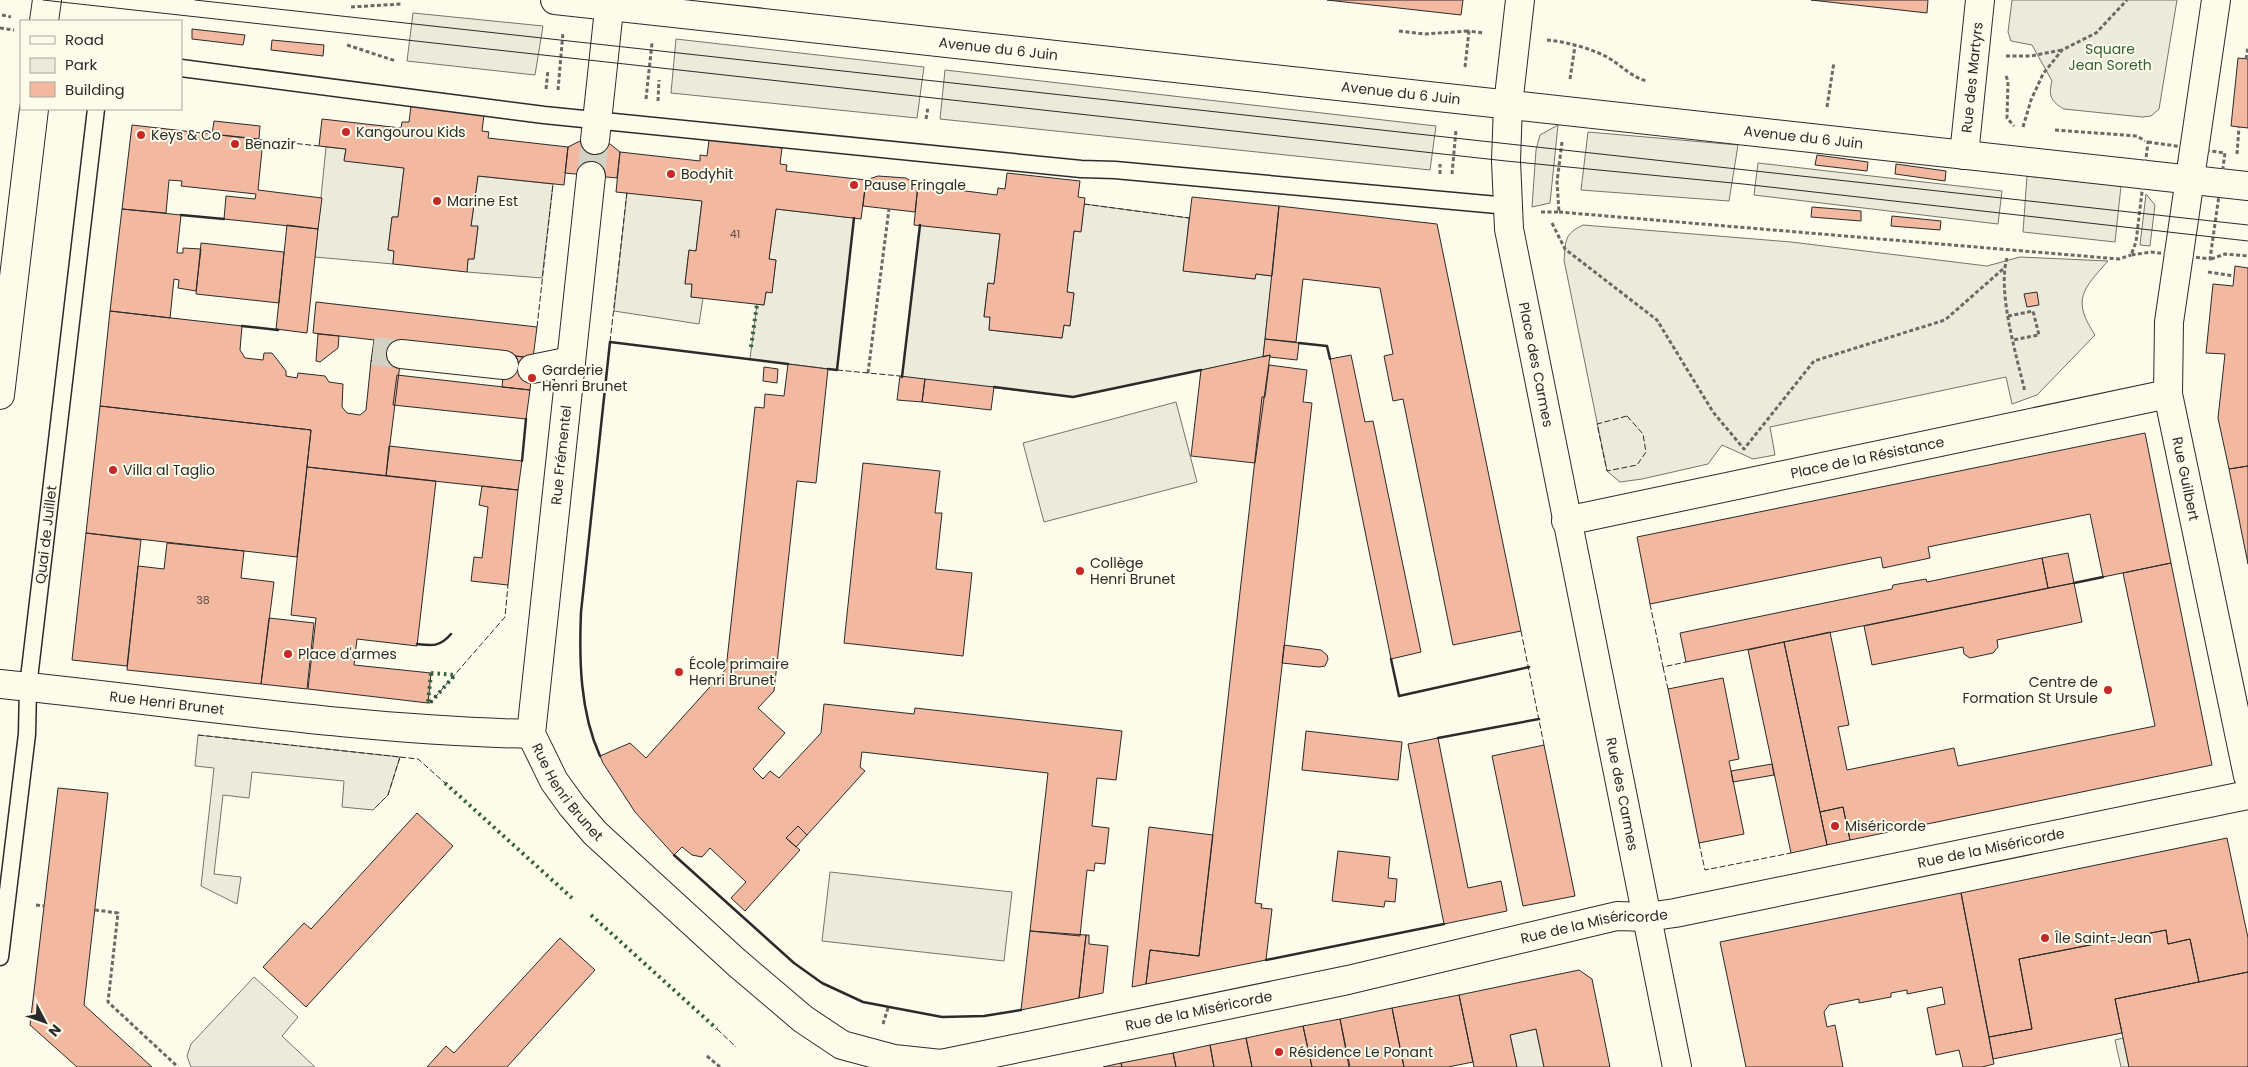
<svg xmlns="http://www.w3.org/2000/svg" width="2248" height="1067" font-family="Poppins,sans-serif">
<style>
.green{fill:#ecebdb;stroke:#74746e}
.building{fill:#f2b8a0;stroke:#2b2b2b}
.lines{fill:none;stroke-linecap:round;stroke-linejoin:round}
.minor-tunnel{stroke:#d3d1c4;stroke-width:28;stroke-dasharray:28 14;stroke-linecap:butt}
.service-casing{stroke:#2b2b2b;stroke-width:19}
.minor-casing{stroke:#2b2b2b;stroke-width:30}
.tertiary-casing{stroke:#2b2b2b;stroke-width:30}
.secondary-casing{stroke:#2b2b2b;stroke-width:30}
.path{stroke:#6a6964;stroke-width:3;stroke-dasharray:4 2.5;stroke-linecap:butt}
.service{stroke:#fdfbea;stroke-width:16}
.minor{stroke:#fdfbea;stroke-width:28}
.tertiary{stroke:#fdfbea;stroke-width:28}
.secondary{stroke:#fdfbea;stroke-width:28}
.tram{stroke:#2b2b2b;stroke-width:1}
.hedge{stroke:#34623c;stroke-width:4;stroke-dasharray:2.5 4;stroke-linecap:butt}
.fence{stroke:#2b2b2b;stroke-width:1;stroke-dasharray:6 2.5;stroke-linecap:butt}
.wall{stroke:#2b2b2b;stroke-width:2.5}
.poi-dot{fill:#c62828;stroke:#fdfbea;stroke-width:2}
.labels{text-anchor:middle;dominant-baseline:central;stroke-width:4;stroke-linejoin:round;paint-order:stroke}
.number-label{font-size:11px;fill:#5d4e48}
.street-label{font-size:14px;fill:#2b2b2b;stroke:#fdfbea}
.park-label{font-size:14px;fill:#34623c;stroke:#fdfbea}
.poi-label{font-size:14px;fill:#2b2b2b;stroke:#fdfbea;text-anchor:start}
</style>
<rect width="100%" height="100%" fill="#fdfbea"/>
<!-- green -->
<path class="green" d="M2012,0H2177L2159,109L2151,116L2142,117L2064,109C2051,102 2048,95 2052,81L2032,45L2011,41L2008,32Z
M413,13L543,26L535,75L407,61Z
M676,39L924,67L917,118L671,93Z
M945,70L1436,126L1430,170L940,119Z
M1558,125L1550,203L1532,207L1536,150L1540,135Z
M1588,132L1738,145L1729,201L1581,190Z
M326,147L346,149L344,160L404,168L398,217H392L388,250L394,251L393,264L315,257Z
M1758,163L2002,191L1998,224L1754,195Z
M478,176L553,184L542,278L467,272L468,259H474L478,227L471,226Z
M2027,176L2121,186L2115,242L2023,232Z
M627,192L702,201L696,251L689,250L685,283L692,284L691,297L703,298L699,324L614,311Z
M2146,194L2155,205L2150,246L2140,245Z
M1084,204L1189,218L1184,271L1255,279L1256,274L1272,276L1263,357L1073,397L902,377L920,225L1000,234L994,284L988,283L984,316L990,317L989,330L1062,338L1064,325L1070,326L1074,293L1067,292L1074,231H1081Z
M776,209L854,218L837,370L750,359L757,304L764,305L766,292H772L776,260L769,259Z
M1583,225L1791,242L1987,266L2020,257L2108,261C2082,290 2072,300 2095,335L2037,395L2012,404L2006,377L1770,427L1775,455L1753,459L1722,445L1708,464L1642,479L1620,482L1607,471L1564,260C1566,240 1564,234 1583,225Z
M1176,402L1197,482L1044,522L1023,443Z
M198,735L400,757L388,795L373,810L342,807L344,781L252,772L249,798L223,795L214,874L241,877L237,904L201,886L214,768L195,766Z
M830,872L1012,892L1004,961L822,941Z
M254,977L298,1017L282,1036L315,1067H191L187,1056L191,1044Z
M1536,1029L1544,1067H1517L1510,1035Z
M2123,1038L2129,1067H2121L2115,1040Z"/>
<!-- building -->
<path class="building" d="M1327,0H1463L1461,15Z
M1811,0H1928L1927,13Z
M192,29L245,35L243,45L192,39Z
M272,40L324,45L323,56L271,50Z
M2238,58L2248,59V128L2231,126Z
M411,106L484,115L482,131L489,132L488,138L568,147L564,185L478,176L471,226H478L474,259H468L467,272L393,264L394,251L388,250L392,217H398L404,168L344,161L346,149L319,146L322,119L401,128L402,122H409Z
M214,121L260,126L259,139L212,134Z
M132,125L263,140L258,190L322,198L318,229L224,219L226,196L255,199L256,194L181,186L182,181L169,180L166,213L122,209Z
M595,140L610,144L620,152L617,178L565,173L568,147L580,141Z
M709,140L782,148L780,164L787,165L786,171L866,180L861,219L776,209L769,259L776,260L772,293L766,292L764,305L691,297L692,284H685L689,250L696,251L702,201L616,192L620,152L700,161V155L707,156Z
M1817,155L1868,162L1867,171L1815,165Z
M1896,164L1946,171L1945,181L1895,174Z
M1007,173L1080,181L1078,197L1085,198L1081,232L1074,231L1067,292L1074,293L1070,326L1064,325L1062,338L989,330L990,317H984L988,283L994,284L1000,234L914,225L918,185L997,195L998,188L1005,189Z
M878,176L906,178L918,185L915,212L863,206L866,180Z
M1192,197L1279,206L1272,276L1256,274L1255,279L1183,271Z
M1279,206L1437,224L1521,631L1453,645L1403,399L1393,401L1384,356L1393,354L1380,288L1303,279L1296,342L1265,339Z
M1812,207L1861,211V221L1811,217Z
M122,209L181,215L177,253H183V248L201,249L196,291L178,288L179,280L174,279L170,318L110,311Z
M1892,216L1941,221L1940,230L1891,226Z
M287,225L318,229L307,333L276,329Z
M201,243L284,252L279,303L196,294Z
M2235,266L2248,268V466L2229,469L2218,418L2225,354L2206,353L2213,284L2233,286Z
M2037,292L2039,305L2027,307L2024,294Z
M316,302L537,327L533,358L313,333Z
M110,311L242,326L240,350L245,358L263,360L264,353H272L286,371V376L297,378L298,373L325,376L329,382L343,384L342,407L347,413L360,415L366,410L371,361L400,364L386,476L307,467L311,430L100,406Z
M318,334L339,336L338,348L320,362L316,361Z
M1265,339L1299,343L1297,360L1270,357V355L1263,357Z
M374,340L402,343L400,364L371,361Z
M505,355L533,358L530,390L502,387Z
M1270,355L1255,463L1191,456L1201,370Z
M1351,355L1365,422L1373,421L1421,652L1391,659L1330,359Z
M788,364L828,369L816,483L797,481L774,691L758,708L785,733L753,769L763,779L770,771L779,778L821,733L824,704L914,714L915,708L1122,731L1116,780L1097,778L1092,826L1109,828L1105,864L1095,863L1094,871L1087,870L1080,936L1030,931L1048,773L862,752L860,767L865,771L807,835L798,826L786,838L800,850L745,911L731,898L746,882L710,848L702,857L692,855L682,847L674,855L635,812L603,763L600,756L630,743L646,758L726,669L755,407L764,408L765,394L784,396Z
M1269,365L1307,370L1303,402L1312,403L1255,903L1262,904L1261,908L1272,909L1266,960L1146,984L1150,950L1199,956L1262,397H1265Z
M764,367L778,369L777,383L763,381Z
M397,375L530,390L526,419L393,405Z
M900,376L925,379L922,402L897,400Z
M925,379L994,387L991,410L922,402Z
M100,406L311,430L297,557L86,533Z
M2145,433L2171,563L2103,577L2090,514L1928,547L1930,558L1883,568L1881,557L1650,604L1637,537Z
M389,446L522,461L518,490L386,476Z
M863,463L940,471L935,513H942L936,569L972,573L963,656L844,643Z
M2248,466V564L2229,469Z
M307,467L436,481L417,646L357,639L354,665L431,673L428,703L308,689L316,618L291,615Z
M482,486L518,490L508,585L471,581L474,557L482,558L488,507L479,505Z
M86,533L141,540L127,666L72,660Z
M167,543L244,551L241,578L274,582L261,684L127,670L138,566L164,569Z
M2068,553L2074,583L2048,588L2042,558Z
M2042,558L2048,588L1686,662L1680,633L1892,589L1893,585L1926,579L1927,582Z
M2171,563L2212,765L1850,840L1843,807L1820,812L1784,642L1830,632L1849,725L1838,727L1847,770L1954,748L1958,766L2155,726L2123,573Z
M2074,583L2082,622L1997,640L1998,647L1993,653L1970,658L1964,654L1963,647L1872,665L1864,626Z
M269,618L314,623L307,689L261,684Z
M1784,642L1827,845L1791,853L1748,650Z
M1284,645L1321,650L1327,655L1328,659L1325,666L1319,667L1282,663Z
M1723,678L1739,759L1729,761L1744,834L1699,843L1668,689Z
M1306,731L1402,742L1398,780L1302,770Z
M1438,738L1468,888L1501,881L1507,911L1444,924L1408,744Z
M1544,745L1575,896L1523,906L1492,756Z
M1772,764L1774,775L1733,782L1731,771Z
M58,788L108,793L84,1005L152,1067H77L30,1025Z
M1843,807L1850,840L1827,845L1820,812Z
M417,813L453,846L306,1007L263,967L304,923L311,929Z
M798,826L807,835L796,847L786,838Z
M1149,827L1213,835L1199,956L1150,950L1146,984L1132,987Z
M2227,838L2248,938V972L2199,982L2190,939L2168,944L2166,930L2019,959L2032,1029L1989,1037L1961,893Z
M1338,851L1390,857L1388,878L1397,879L1395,902L1385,901L1384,907L1332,901Z
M1961,893L1994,1064L1982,1067H1963L1959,1050L1936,1055L1927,1008L1945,1004L1942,987L1907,994V990L1891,993V997L1859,1003V999L1829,1005L1824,1012L1827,1027L1835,1025L1843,1067H1746L1720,942Z
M2166,930L2168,944L2190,939L2199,982L2115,999L2122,1033L1993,1059L1989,1037L2032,1029L2019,959Z
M1030,931L1086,935L1079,998L1021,1010Z
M1086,935H1089V944L1108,946L1103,993L1079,998Z
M560,938L595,970L507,1067H427L446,1046L454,1053Z
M1579,970L1592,979L1610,1067H1544L1536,1029L1510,1035L1517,1067H1474L1459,995Z
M2248,972V1067H2129L2115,999Z
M1459,995L1473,1062L1448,1067H1404L1392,1008Z
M1392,1008L1404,1067H1350L1340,1019Z
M1340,1019L1349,1067H1312L1303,1026Z
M1303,1026L1312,1067H1252L1246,1038Z
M1246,1038L1252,1067H1214L1210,1045Z
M1210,1045L1214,1067H1176L1173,1053Z
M1173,1053L1176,1067H1122L1121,1063Z
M1121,1063L1122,1067H1103Z"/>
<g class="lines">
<!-- minor-tunnel -->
<path class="minor-tunnel" d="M591,176L595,140
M373,351L401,354"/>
<defs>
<g id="service">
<path d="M181,68L544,115L1081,169L1115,170L1508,206"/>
<path id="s1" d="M0,957L27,734L28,687L96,109"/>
</g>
<g id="minor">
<path id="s2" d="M2216,0L2169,322L2168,394L2248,776"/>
<path d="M595,140L610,0"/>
<path id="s3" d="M1964,155L1980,0"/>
<path id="s4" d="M591,176L531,734L554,781L572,806L595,833L736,962L803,1019L842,1045L894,1059L941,1064L1348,980L1617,916L1647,917L1675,913L2248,795"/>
<path d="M401,354L504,365"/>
<path d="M532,369L571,361"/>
<path id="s5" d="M1566,521L2168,394"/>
<path id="s6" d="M0,684C177,702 353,730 531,734"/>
</g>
<g id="tertiary">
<path id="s7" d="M555,0L2248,186"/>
<path id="s8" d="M1520,0L1508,105L1506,161L1509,229L1677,1067"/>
</g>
<path id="secondary" d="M44,21L47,0
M0,395L34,109"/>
</defs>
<!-- service casing -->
<use href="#service" class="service-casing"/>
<!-- minor casing -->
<use href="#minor" class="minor-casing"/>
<!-- tertiary casing -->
<use href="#tertiary" class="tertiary-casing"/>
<!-- secondary casing -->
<use href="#secondary" class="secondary-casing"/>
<!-- path -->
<path class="path" d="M351,7L402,4
M2,15L11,17
M0,28L14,30
M1399,31L1425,34L1469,31
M1547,40C1567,42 1590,48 1607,57C1621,65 1631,77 1647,81
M347,45L396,61
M2006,56H2031L2062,50
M2246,59L2248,47
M1465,67L1469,31L1484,33
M2006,76L2008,81L2007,118L2014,126
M1570,79L1575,46
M546,89L548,70
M558,90L563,32
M646,99L652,43
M658,101L659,80
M1827,107L1834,62
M926,119L928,107
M2023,127L2031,100L2043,74L2062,50L2096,33L2127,0
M2055,130L2137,136L2145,141
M2148,142L2225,153L2210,259L2151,252L2131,255L2136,242Z
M2237,154L2239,127
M1440,174V164
M1452,174L1456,130
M1541,212H1559L1557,182L1562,142
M1559,212L2119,259L2131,255
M1552,223L1565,249L1657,320L1713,412L1744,449L1814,361L1945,320L2003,269
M2007,258C1997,292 2017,357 2025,392
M2211,259L2225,254L2248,256
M2208,272L2234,276
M2008,316L2033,311L2039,335L2013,340
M868,373L889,209
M36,905L44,906
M95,910L118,913L108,1002L178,1067
M883,1024L888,1008
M707,1056L720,1067"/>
<!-- service -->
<use href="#service" class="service"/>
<!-- minor -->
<use href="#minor" class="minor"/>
<!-- tertiary -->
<use href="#tertiary" class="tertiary"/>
<!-- secondary -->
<use href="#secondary" class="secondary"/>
<!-- tram -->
<path class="tram" d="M43,0L1506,161L1743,184L2248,241
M195,0L2248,225"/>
<!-- hedge -->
<path class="hedge" d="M751,347L757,304
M431,673L455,675L430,703H428Z
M445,783L572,898
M591,915L717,1029"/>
<!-- fence -->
<path class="fence" d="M263,140L319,146
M1084,204L1189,218
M537,327L553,184
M610,342L627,192
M837,370L900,376
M1627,416L1643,434L1646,452L1637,465L1607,471L1597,424Z
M1650,604L1663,667L1686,662
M1521,631L1544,745
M1663,667L1668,689
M428,703H430L505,617L508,585
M198,735L400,757L388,795L373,810
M400,757L418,759L445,783
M1699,843L1705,870L1791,853
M717,1029L736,1047"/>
<!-- wall -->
<path class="wall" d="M181,215L224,219
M242,326L278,330
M1299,343L1327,346L1330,359
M828,369L837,370L854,218
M902,377L920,225
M994,387L1073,397L1201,370
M522,461L526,419
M2074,583L2103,577
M417,644C432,646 440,647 451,634
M1391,659L1399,696L1529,667
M1438,738L1539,719
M600,756C580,712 579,660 581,612L610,342L788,364
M674,855L794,963L822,983L863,1002L942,1017L984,1016L1021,1010
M1266,960L1444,924"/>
</g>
<!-- markers -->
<g class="poi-dot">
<circle cx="346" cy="132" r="5"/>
<circle cx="141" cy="135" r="5"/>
<circle cx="235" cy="144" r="5"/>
<circle cx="671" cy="174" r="5"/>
<circle cx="854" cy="185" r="5"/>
<circle cx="437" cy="201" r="5"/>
<circle cx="532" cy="378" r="5"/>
<circle cx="113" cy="470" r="5"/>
<circle cx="1080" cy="571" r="5"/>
<circle cx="288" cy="654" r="5"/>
<circle cx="679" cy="672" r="5"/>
<circle cx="2108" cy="690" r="5"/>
<circle cx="1835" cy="826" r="5"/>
<circle cx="2045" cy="938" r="5"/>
<circle cx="1279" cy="1052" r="5"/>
</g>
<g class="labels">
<!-- number labels -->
<g class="number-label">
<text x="735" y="234">41</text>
<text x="203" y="600">38</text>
</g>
<!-- street labels -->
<g class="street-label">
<text stroke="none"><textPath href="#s7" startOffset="446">Avenue du 6 Juin</textPath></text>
<text stroke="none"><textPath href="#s3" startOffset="78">Rue des Martyrs</textPath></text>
<text stroke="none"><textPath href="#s7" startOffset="851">Avenue du 6 Juin</textPath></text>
<text stroke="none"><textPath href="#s7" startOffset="1256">Avenue du 6 Juin</textPath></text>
<text stroke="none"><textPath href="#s8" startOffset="368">Place des Carmes</textPath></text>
<text transform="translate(561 455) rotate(-84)">Rue Frémentel</text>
<text stroke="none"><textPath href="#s5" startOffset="308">Place de la Résistance</textPath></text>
<text stroke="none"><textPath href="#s2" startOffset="484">Rue Guilbert</textPath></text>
<text stroke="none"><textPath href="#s1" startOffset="425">Quai de Juillet</textPath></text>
<text stroke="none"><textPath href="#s6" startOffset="168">Rue Henri Brunet</textPath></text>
<text stroke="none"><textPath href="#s4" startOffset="630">Rue Henri Brunet</textPath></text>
<text stroke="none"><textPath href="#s8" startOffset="806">Rue des Carmes</textPath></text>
<text stroke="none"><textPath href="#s4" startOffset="2180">Rue de la Miséricorde</textPath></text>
<text stroke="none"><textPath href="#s4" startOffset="1775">Rue de la Miséricorde</textPath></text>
<text stroke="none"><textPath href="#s4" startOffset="1370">Rue de la Miséricorde</textPath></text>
</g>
<!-- park labels -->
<g class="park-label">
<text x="2110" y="49">Square<tspan x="2110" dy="16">Jean Soreth</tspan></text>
</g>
<!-- poi labels -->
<g class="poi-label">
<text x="356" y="132">Kangourou Kids</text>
<text x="151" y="135">Keys &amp; Co</text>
<text x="245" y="144">Benazir</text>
<text x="681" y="174">Bodyhit</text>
<text x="864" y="185">Pause Fringale</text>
<text x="447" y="201">Marine Est</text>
<text x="542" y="370">Garderie<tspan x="542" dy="16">Henri Brunet</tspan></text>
<text x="123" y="470">Villa al Taglio</text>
<text x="1090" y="563">Collège<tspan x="1090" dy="16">Henri Brunet</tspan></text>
<text x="298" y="654">Place d'armes</text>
<text x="689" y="664">École primaire<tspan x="689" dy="16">Henri Brunet</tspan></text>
<text x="2098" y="682" text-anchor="end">Centre de<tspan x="2098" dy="16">Formation St Ursule</tspan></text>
<text x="1845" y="826">Miséricorde</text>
<text x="2055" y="938">Île Saint-Jean</text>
<text x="1289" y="1052">Résidence Le Ponant</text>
</g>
</g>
<!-- legend -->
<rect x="20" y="20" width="162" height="90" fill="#fdfbea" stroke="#a9a89e"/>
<rect x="30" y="36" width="25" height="8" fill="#fdfbea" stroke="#a9a89e"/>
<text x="65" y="45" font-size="15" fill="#2b2b2b">Road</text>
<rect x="30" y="58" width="25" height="15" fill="#ecebdb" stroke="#a9a89e"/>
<text x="65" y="70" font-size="15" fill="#2b2b2b">Park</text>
<rect x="30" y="82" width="25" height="15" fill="#f2b8a0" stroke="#a9a89e"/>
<text x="65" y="95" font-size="15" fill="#2b2b2b">Building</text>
<!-- north arrow -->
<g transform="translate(45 1022) rotate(131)" stroke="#fdfbea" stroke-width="4" paint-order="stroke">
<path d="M0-4L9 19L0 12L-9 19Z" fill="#2b2b2b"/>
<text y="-8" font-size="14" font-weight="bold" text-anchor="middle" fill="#2b2b2b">N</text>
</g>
</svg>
